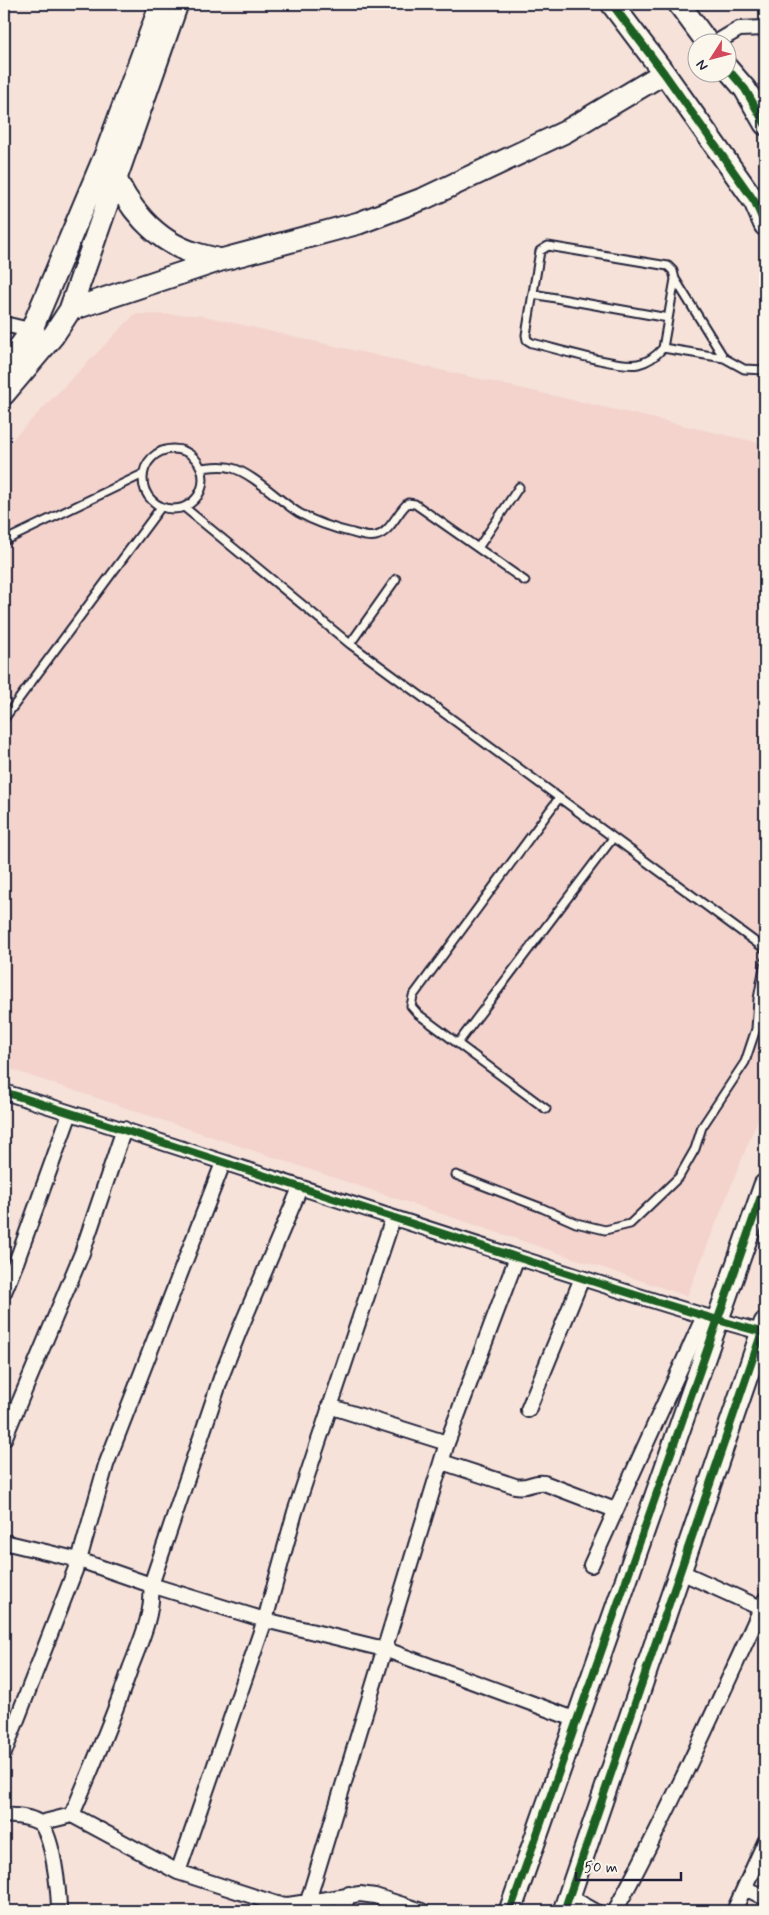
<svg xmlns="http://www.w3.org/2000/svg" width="769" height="1915" font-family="Mynerve,sans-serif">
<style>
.built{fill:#f3d3cc}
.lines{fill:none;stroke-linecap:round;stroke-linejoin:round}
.service-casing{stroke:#22223b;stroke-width:11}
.minor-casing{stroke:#22223b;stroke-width:18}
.primary-casing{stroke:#22223b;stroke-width:25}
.service{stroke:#fbf7ec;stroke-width:7}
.minor{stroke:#fbf7ec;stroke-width:14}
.primary{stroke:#fbf7ec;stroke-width:21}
.cycleway-casing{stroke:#fbf7ec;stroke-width:11}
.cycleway{stroke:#1b5e20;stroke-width:8}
</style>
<rect width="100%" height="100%" fill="#f6e2d9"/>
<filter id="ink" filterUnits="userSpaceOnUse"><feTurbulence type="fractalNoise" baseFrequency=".02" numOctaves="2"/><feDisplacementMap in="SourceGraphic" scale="10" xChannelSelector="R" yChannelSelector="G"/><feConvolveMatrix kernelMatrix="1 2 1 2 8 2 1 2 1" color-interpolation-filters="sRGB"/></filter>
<g filter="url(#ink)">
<!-- built -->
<path class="built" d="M135,314L199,315L765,444V1101L687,1296L4,1067V448Z"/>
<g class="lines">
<defs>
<path id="service" d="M675,279L724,358
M533,294L668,318
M663,348L675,279L673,271L668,266L548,246L540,251L526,335L527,340L532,343C554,348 618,368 638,364C648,362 657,355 663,348L724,358L744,369L765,370
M143 479a30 30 0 1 1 60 0a30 30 0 1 1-60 0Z
M201,468C211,467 222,465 232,468C252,473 281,502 299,513C315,522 336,529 353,533C360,535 369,538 376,536C391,532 397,512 408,503L415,504L525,581
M184,507L350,644L765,949
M4,541L143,474
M478,548L519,487
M350,644L396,579
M4,719L161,507
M458,1043L613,838
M546,1109L418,1014L411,1006L413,996L559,798
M456,1175L542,1208L576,1223L605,1230L630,1224L679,1177L695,1149L702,1127L745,1062L756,1029L758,999L765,961"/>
<path id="minor" d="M717,42L739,29L765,28
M4,324L38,332
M4,1092C175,1145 345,1203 516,1257C599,1283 681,1311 765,1333
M4,1292L17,1260L70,1113
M329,1406L447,1443
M528,1410L582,1278
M4,1439L82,1253L124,1129
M442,1462L515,1486C528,1489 533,1481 544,1483L615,1510
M4,1542L79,1560L151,1585L265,1620L384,1649L577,1720
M591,1565L704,1316
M681,1572L765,1610
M4,1753L79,1560L106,1465L223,1163
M4,1815C15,1816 28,1816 38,1822C53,1830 59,1894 59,1911
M72,1815C92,1767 113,1719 130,1669C140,1643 154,1613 151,1585L223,1372L240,1329L300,1188
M40,1823L72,1815L178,1872L277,1904L288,1905L360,1894L375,1896L422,1911
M178,1872L265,1620L295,1512L393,1218
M745,1888L765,1898
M570,1897L595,1911
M308,1901L447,1443L517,1257
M342,1911L349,1894
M615,1911C670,1810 717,1705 765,1600
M734,1911L765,1842"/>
<path id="primary" d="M612,4L664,73L755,202L765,225
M679,4L707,42
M726,67L745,89L765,124
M112,169C126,206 155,241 194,253C203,256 212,258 221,260
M70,310L221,260L359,223L425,198L565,132L664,73
M4,369L31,331L106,153L161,4
M4,394L53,336L70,310L177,4
M510,1911L765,1185
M564,1911L765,1323"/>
</defs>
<!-- service casing -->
<use href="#service" class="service-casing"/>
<!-- minor casing -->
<use href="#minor" class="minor-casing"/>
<!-- primary casing -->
<use href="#primary" class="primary-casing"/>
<!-- service -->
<use href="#service" class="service"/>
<!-- minor -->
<use href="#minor" class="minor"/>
<!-- primary -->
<use href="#primary" class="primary"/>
<defs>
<path id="cycleway" d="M612,4L664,73L755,202L765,225
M726,67L745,89L765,124
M4,1092C175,1145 345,1203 516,1257C599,1283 681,1311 765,1333
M510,1911L765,1185
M564,1911L765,1323"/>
</defs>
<!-- cycleway casing -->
<use href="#cycleway" class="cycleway-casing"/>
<!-- cycleway -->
<use href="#cycleway" class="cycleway"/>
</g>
</g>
<!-- margin -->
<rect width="769" height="1915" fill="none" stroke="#fbf7ec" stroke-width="20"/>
<rect x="10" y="10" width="749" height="1895" fill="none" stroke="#22223b" stroke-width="2" filter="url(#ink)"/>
<!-- north arrow -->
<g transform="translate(712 58) rotate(234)"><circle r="24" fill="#fbf7ec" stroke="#a4a2a5"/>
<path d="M0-4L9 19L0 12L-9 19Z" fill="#d1495b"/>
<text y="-8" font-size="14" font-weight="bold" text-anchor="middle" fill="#22223b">N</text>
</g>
<!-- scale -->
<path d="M576 1872v8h105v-8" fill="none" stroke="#22223b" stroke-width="2.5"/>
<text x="584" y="1872" font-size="15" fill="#22223b" stroke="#fbf7ec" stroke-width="4" paint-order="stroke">50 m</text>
</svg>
